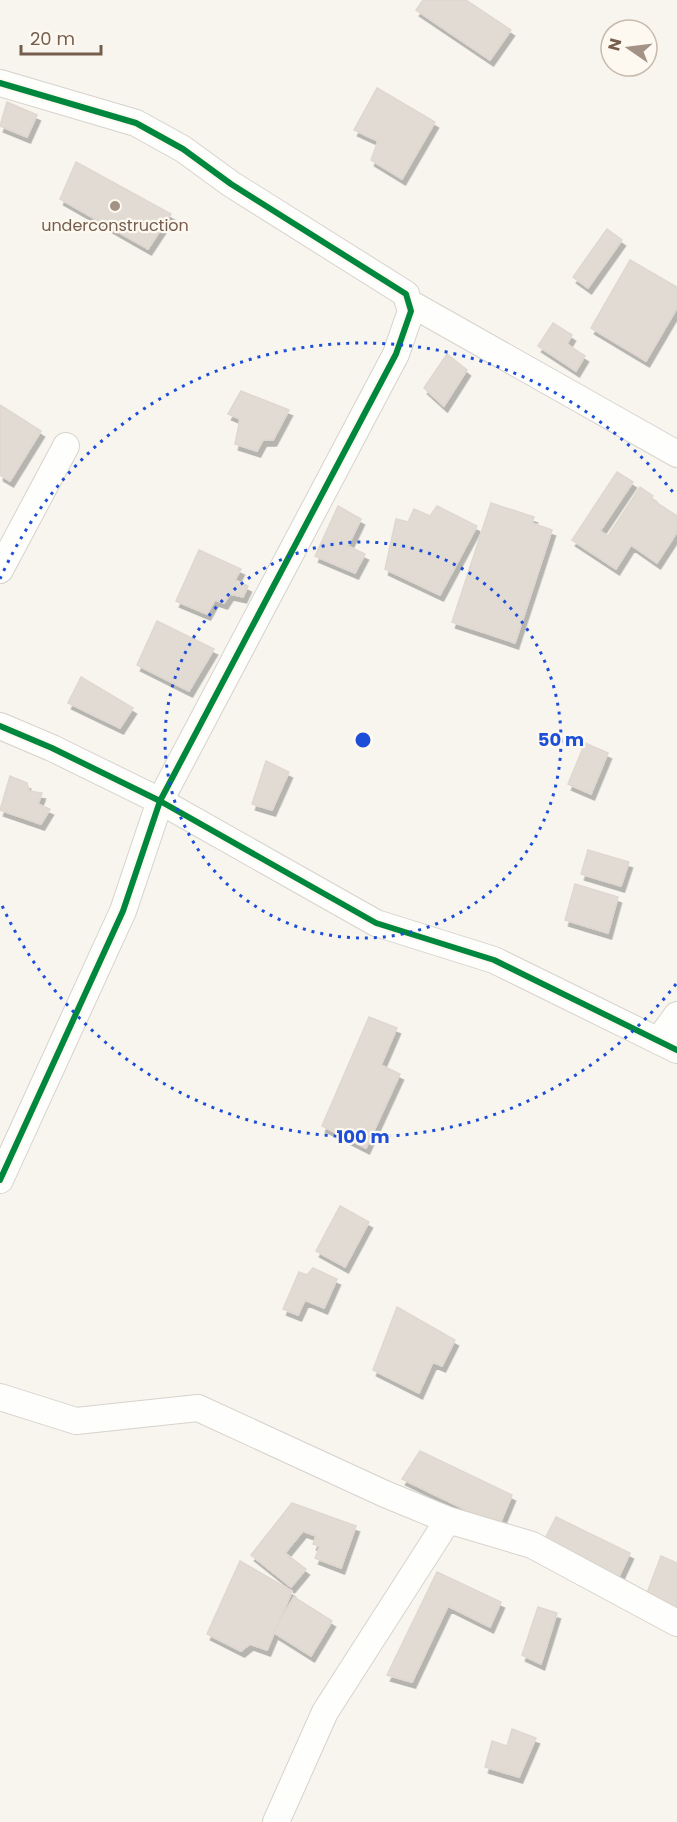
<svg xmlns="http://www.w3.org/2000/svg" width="677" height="1822" font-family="Poppins,sans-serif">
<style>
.building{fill:#e2dbd3;stroke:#e0d8d0;stroke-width:1.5;filter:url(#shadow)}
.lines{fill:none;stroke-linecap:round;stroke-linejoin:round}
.minor-casing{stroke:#d7d2cc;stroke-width:28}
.minor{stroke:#fefefc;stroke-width:26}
.cycleway-casing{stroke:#fef9f0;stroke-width:10}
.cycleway{stroke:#00873e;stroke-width:6}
.ring{fill:none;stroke:#1d4ed8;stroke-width:3;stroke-dasharray:3 6}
.poi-dot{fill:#a39386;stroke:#fef9f0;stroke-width:2}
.labels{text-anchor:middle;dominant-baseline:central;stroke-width:4.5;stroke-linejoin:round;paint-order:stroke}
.poi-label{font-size:16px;fill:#755e4e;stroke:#fef9f0}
.centre{fill:#1d4ed8;stroke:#fef9f0;stroke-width:3}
.ring-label{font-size:18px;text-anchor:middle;font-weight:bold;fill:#1d4ed8;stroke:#fef9f0;stroke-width:4.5;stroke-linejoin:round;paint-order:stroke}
</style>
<defs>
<filter id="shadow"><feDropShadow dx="3.5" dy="6" stdDeviation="0" flood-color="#0004"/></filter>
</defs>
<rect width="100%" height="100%" fill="#f8f5ee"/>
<!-- building -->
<path class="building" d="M423,0H466L511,30L490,60L416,10Z
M377,88L435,122L402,179L371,160L378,141L354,130Z
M7,102L37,115L27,137L0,126Z
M76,162L171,214L148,249L60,199Z
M607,229L622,240L588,288L573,277Z
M630,260L677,287V308L646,361L591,328Z
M553,323L572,335L567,344L585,356L576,371L538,346Z
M447,354L467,370L444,406L424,388Z
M241,391L289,410L273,440H263L257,451L235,444L240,419L228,414Z
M0,405L41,431L10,481L0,475Z
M617,472L633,482L600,531L608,536L640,487L653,496L651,499L677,516V532L657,563L631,545L616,569L572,540Z
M491,503L534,517L532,523L552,530L515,643L452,622Z
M338,506L361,519L348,546L365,554L355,573L315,556Z
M437,506L477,526L440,595L385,569L396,519L408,522L414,509L430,516Z
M199,550L241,569L235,580L248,586L243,597L230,594L224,603L215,600L207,614L176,601Z
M157,621L214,649L189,691L137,665Z
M81,677L133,708L120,728L68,703Z
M585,743L608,753L591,794L568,784Z
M266,761L289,772L272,810L252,804Z
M10,776L27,783L29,791L42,793L38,804L50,809L41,824L0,810Z
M588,850L629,862L621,886L581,874Z
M575,884L618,897L608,933L565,920Z
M369,1017L397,1028L381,1065L400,1074L366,1148L322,1126Z
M340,1206L369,1222L345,1267L316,1251Z
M313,1268L337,1279L324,1308L305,1300L298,1315L283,1309L299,1272L307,1275Z
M397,1307L455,1340L442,1366L433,1362L419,1393L373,1370Z
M420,1451L512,1495L499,1526L402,1479Z
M292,1503L356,1526L341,1568L315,1558L320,1546L313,1544L316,1536L303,1531L285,1553L306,1569L291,1587L251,1555Z
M556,1517L630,1553L617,1581L543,1543Z
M661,1556L677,1563V1608L647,1593Z
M240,1561L292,1591L267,1650L250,1644L241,1651L207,1634Z
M437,1572L501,1602L490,1627L448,1606L412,1682L387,1675Z
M294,1597L332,1621L311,1656L273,1632Z
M538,1607L557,1613L541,1664L522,1655Z
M512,1729L536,1738L519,1777L485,1767L492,1741L507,1746Z"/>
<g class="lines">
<defs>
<path id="minor" d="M0,83L136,123L183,149L231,184L406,294L411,311L396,354L160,801L123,911L0,1180
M408,302L677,454
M0,570L66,446
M0,726L52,748L160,801L376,923L494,960L677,1050
M658,1041L677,1015
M0,1397L76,1421L198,1408L385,1494L448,1520L532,1545L677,1623
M276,1822L325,1712L448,1520"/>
</defs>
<!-- minor casing -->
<use href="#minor" class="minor-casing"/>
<!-- minor -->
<use href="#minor" class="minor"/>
<defs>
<path id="cycleway" d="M0,83L136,123L183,149L231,184L406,294L411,311L396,354L160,801L123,911L0,1180
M0,726L52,748L160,801L376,923L494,960L677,1050"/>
</defs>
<!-- cycleway casing -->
<use href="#cycleway" class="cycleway-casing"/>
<!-- cycleway -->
<use href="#cycleway" class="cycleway"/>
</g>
<!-- distance rings -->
<g class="ring">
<circle cx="363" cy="740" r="198"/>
<path d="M676 984A397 397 0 0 1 0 901M0 579A397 397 0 0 1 676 496"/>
</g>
<!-- markers -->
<circle class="poi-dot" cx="115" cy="206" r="6"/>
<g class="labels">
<!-- poi labels -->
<g class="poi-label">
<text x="115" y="225">underconstruction</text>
</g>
</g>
<circle cx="363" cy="740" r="9" class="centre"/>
<g class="ring-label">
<text x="561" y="746">50 m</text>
<text x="363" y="1143">100 m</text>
</g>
<!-- north arrow -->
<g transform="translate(629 48) rotate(284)"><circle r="28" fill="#fef9f0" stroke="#c7bbaf" stroke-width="1.5"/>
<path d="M0-4.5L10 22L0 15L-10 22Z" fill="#a39386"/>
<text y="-9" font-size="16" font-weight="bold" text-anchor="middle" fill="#755e4e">N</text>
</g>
<!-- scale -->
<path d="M21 45v9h80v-9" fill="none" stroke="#755e4e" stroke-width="3"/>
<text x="30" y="45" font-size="18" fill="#755e4e" stroke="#fef9f0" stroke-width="4.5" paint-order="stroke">20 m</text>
</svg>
